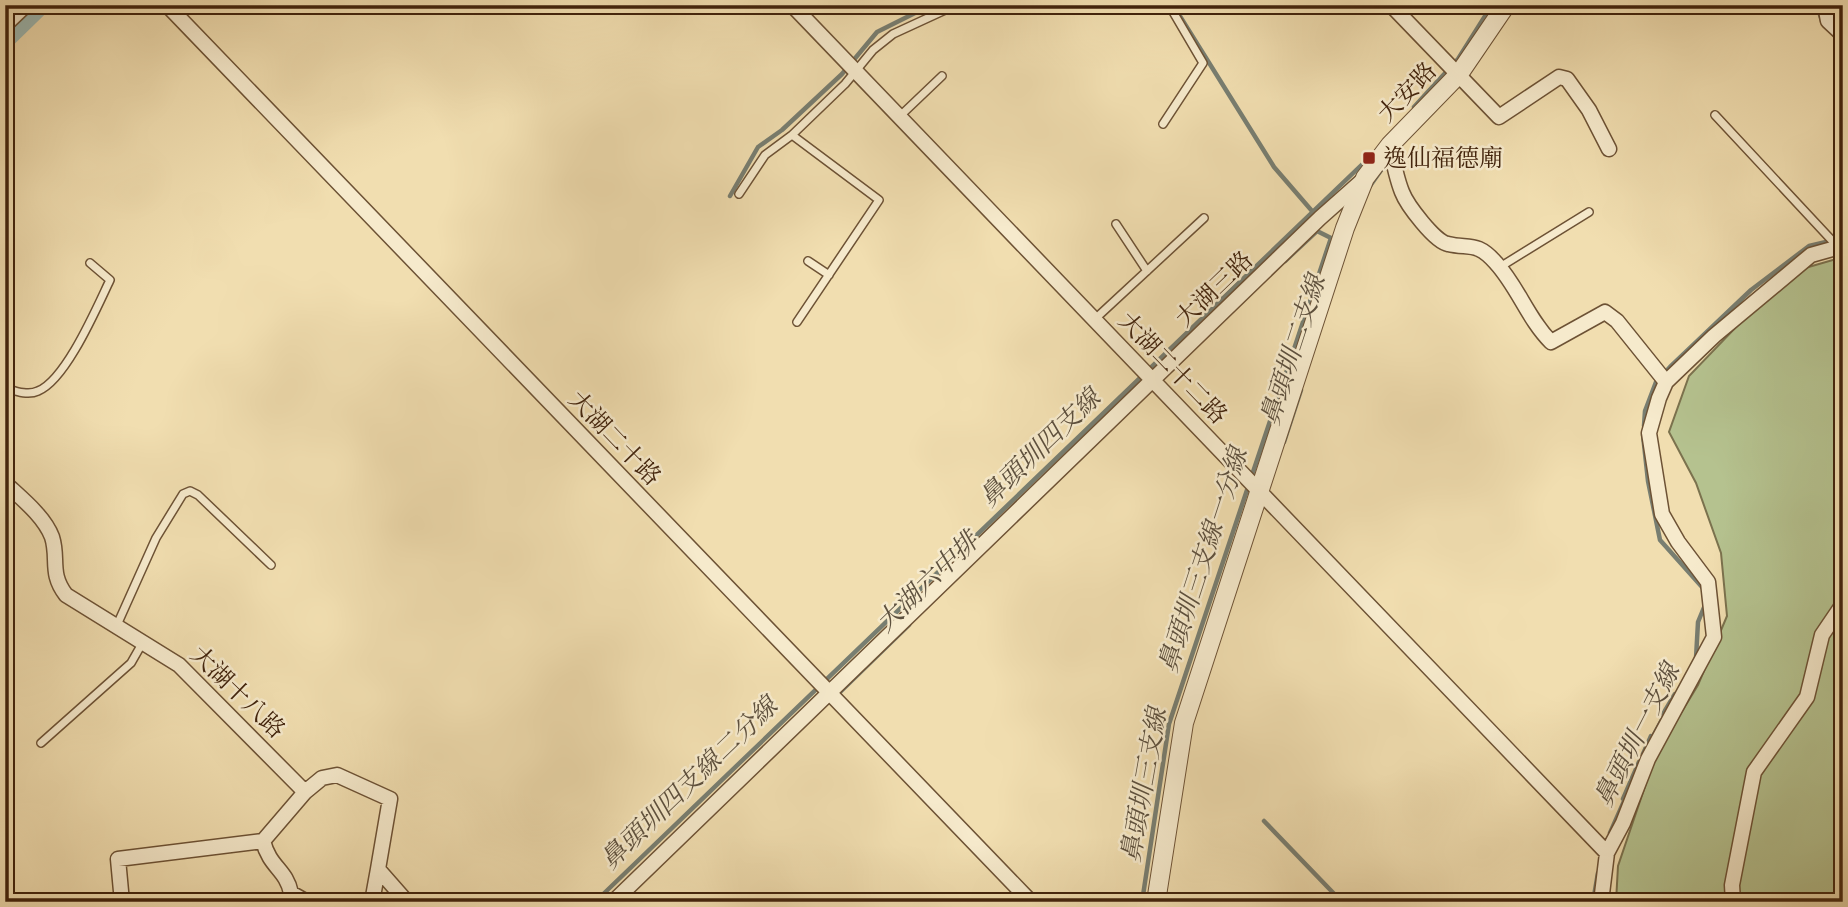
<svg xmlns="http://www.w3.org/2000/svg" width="1848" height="907" font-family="'IM FELL French Canon','Noto Serif TC',serif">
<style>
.green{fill:#b5c28f;stroke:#7b724e;stroke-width:2}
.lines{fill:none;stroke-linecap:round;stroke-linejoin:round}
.stream{stroke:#787e71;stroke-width:4.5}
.canal{stroke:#9dbab4;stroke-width:16}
.service-casing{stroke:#6d5235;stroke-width:10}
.minor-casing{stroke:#6d5235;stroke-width:17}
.tertiary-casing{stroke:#6d5235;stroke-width:20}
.service{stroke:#f6eacc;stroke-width:7}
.minor{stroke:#f6eacc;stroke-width:14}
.tertiary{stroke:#f6eacc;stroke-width:18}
.poi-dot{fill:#8f2418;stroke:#f6eacc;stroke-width:2.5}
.labels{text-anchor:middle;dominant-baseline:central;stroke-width:5;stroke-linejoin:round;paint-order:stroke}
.street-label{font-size:24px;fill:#41230c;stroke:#f6eacc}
.poi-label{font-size:24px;fill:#41230c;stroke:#f6eacc;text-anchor:start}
.water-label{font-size:26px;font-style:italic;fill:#5d503e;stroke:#f6eacc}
</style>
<rect width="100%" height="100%" fill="#f1deb0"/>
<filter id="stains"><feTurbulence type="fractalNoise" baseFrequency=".00286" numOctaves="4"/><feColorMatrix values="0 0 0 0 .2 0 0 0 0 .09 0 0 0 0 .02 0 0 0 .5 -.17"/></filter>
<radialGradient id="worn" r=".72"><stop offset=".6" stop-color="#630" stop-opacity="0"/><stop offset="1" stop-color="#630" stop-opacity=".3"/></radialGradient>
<!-- green -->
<path class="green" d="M1843,257V902H1616L1618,866L1656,754L1698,685L1727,616L1721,553L1696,483L1669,432L1689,376L1788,273Z"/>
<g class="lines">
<!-- stream -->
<path class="stream" d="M1173,5L1274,167L1312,211
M1817,5L1822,21
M5,6L6,5
M1414,107L1458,59L1492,5
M1370,186L1389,159
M730,196L758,147L782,130L842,74L877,32L931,5
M1285,261L1317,231L1331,238
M1644,426L1645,411L1656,382L1670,367L1751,290L1809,246L1843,238
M1643,435L1648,481L1660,540L1702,587
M1284,442L1301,390
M1696,658L1698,622L1705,605
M835,697L909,625
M1663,714L1675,694
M1651,740L1665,714
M1643,754L1651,736
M1623,799L1639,762
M1264,821L1342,902
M1610,833L1625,799
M595,902L1374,153
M1142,902L1169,724L1331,238
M1593,902L1598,873"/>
<!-- canal -->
<path class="canal" d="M5,42L43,5"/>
<defs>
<path id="service" d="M1715,115L1838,247
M899,117L942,76
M1163,124L1203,63L1169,5
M739,194L765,155L792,135
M1116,224L1147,271
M808,261L829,275
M1500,267L1589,212
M1095,319L1204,218
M797,322L879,200L792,135L845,84L873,50L893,34L956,5
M5,388C15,391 28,396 38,391C66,380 97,307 110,280L90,263
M117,625L156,538L183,494L190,491L198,495L271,565
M41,743L131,663L143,642"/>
<path id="minor" d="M167,5L1031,902
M792,5L1607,853
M1391,5L1499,117L1559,77L1567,79L1589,110L1609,149
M1825,5L1828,21L1843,35
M5,25L26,5
M1390,145C1393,161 1396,177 1402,192C1407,205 1435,242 1448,244C1469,249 1477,241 1496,263C1518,287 1528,319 1551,342L1605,312L1617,321L1666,382
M5,483C21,498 44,516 52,537C59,559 49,573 66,595L179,665L305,792L322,778L337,775L390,799L378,869L407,902
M305,792L263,841C270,868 286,869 291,893L307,902
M122,902L118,859L263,841
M372,902L378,869
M613,902L1320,218L1364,179
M1601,902L1607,853L1623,823L1648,759L1714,637L1708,582L1678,542L1662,514L1649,433L1659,398L1666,382L1714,336L1811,255L1843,246
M1733,902L1732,885L1754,772L1807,697L1822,635L1843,604"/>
<path id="tertiary" d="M1156,902L1184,723L1345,228L1365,178L1390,145L1459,74L1506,5"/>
</defs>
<!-- service casing -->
<use href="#service" class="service-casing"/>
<!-- minor casing -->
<use href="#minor" class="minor-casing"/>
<!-- tertiary casing -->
<use href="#tertiary" class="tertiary-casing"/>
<!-- service -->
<use href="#service" class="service"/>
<!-- minor -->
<use href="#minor" class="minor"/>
<!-- tertiary -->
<use href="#tertiary" class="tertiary"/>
</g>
<!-- markers -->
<rect class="poi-dot" x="1362" y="151" width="14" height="14" rx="3.5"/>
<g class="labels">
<!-- street labels -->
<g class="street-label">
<text transform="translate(1407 92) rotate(-46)">大安路</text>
<text transform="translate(1214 289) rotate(-44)">大湖三路</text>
<text transform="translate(1173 368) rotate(46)">大湖二十二路</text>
<text transform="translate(615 438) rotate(46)">大湖二十路</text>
<text transform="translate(238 692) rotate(44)">大湖十八路</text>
</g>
<!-- poi labels -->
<g class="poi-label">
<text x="1383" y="158">逸仙福德廟</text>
</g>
<!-- water labels -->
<g class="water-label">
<text transform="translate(1293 350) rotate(-72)">鼻頭圳二支線</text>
<text transform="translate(1040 448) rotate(-44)">鼻頭圳四支線</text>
<text transform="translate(1203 560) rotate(-72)">鼻頭圳三支線一分線</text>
<text transform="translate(927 582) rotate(-44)">大湖六中排</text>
<text transform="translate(1637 735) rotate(-63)">鼻頭圳一支線</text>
<text transform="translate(689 783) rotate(-44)">鼻頭圳四支線二分線</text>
<text transform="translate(1144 785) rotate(-80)">鼻頭圳三支線</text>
</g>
</g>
<!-- margin -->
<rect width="1848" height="907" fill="none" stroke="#f1deb0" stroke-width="28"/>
<rect x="7" y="7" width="1834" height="893" fill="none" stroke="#41230c" stroke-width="3.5"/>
<rect x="14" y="14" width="1820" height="879" fill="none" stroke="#41230c" stroke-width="2"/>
<rect width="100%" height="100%" filter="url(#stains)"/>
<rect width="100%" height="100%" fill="url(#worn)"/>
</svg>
